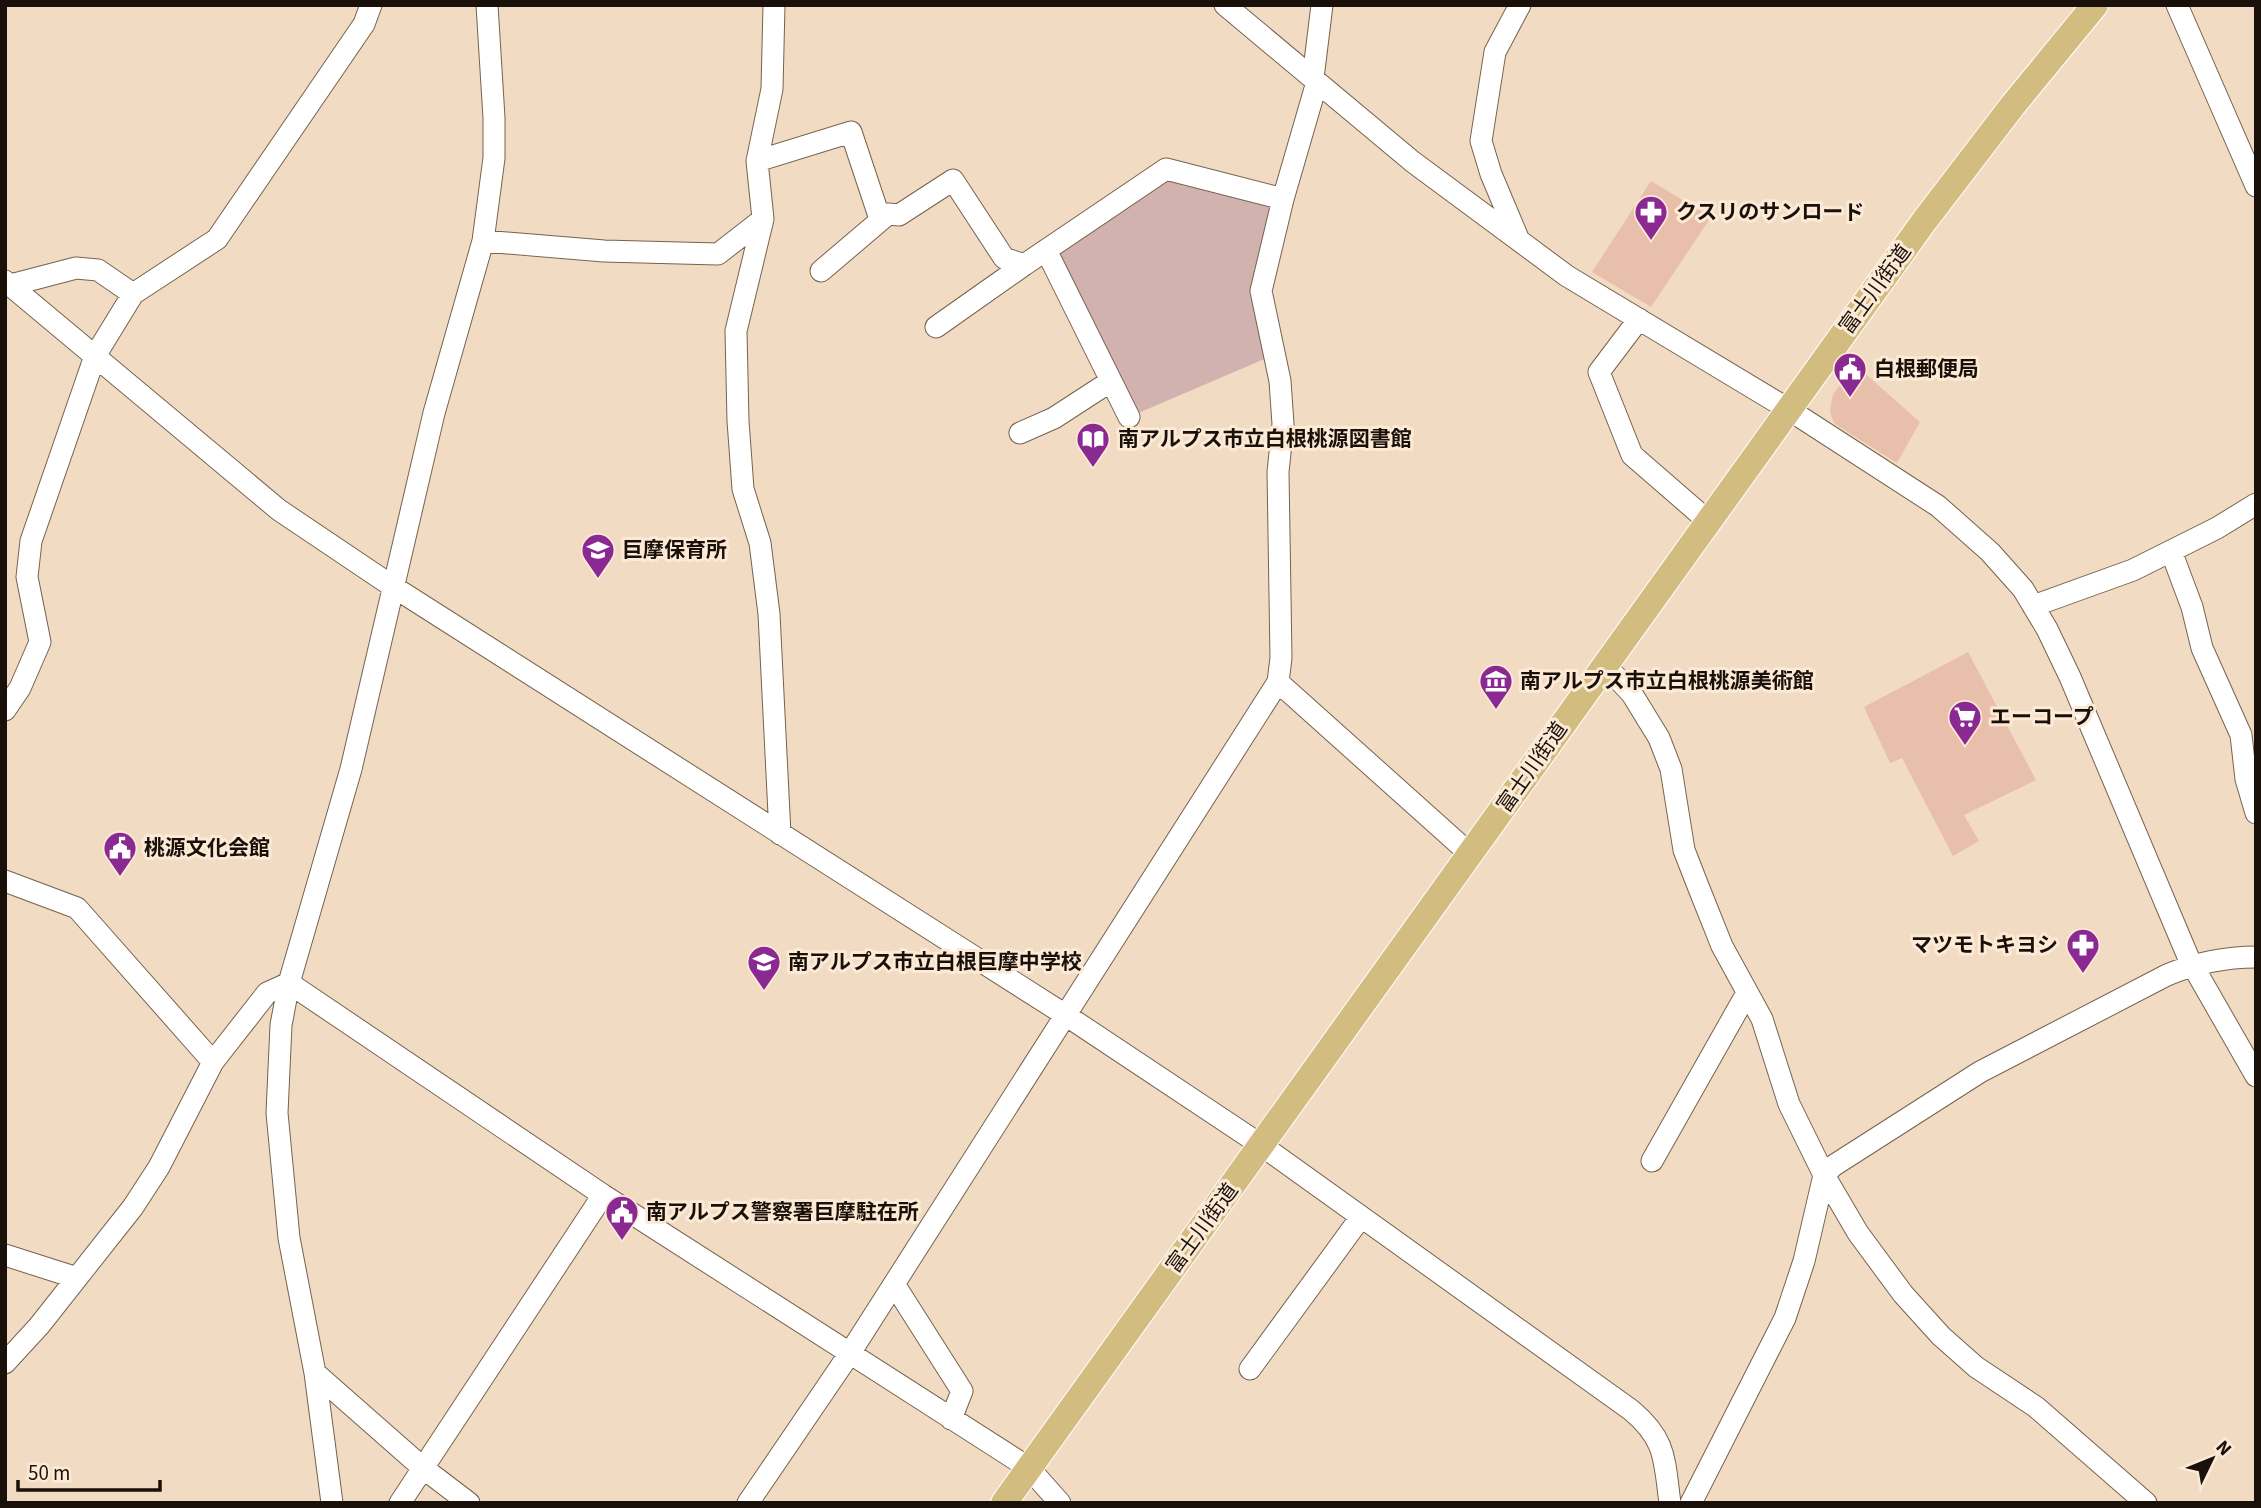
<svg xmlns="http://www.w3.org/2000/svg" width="2261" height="1508" font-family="'Source Sans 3','Noto Sans JP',sans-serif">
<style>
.green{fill:#d1b2ae}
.building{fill:#e8bfab}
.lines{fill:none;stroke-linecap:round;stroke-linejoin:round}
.minor-casing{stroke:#76624d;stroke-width:23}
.major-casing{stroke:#fff;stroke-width:28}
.minor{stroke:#fff;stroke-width:21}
.major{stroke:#d2bc7f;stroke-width:26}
.labels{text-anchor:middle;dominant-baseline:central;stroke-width:6;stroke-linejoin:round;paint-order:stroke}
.poi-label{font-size:21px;font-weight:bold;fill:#191109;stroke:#fce9d6;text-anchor:start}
.street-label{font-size:21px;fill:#191109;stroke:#fce9d6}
</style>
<rect width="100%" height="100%" fill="#f2dbc3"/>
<!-- green -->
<path class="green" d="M1166,169L1283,199L1261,291L1274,355L1129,417L1046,250Z"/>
<!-- building -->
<path class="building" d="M1651,181L1711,217L1651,307L1592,272Z
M1860,369L1920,422L1897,463L1835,424L1832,418L1830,411L1833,394L1846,378L1850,381Z
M1968,652L2036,780L1964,815L1979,841L1953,856L1902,758L1890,763L1864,707Z"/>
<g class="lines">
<defs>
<path id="minor" d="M774,5L772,89L757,161L763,219L736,331L738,421L743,489L760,543L769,614L780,834
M1225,5L1413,162L1567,276L1788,409L1938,506L1990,552L2023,589L2047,629L2070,677L2189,959L2256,1076
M2177,5L2256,186
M1313,78L1322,5
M757,161L851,132L878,213L899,215L953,180L1004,258L1024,265L1166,169L1283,199
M1518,238L1491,174L1481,141L1495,52L1520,5
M483,241L604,251L718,254L763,219
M1046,250L1129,417
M821,271L888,214
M5,281L279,510L392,586L1067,1016L1261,1145L1631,1410C1667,1440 1664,1460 1670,1503
M11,285L76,268L98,270L133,294
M1639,319L1599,372L1632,455L1708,521
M936,327L1024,265
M1020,433L1054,418L1111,381
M2171,551L2192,607L2202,648L2241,735L2246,779L2256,813
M2033,606L2133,570L2217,528L2256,504
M1605,665L1632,694L1659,738L1671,769L1684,850L1698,886L1722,946L1762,1019L1789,1104L1824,1175L1858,1233L1903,1294L1941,1336L1976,1367L2036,1407L2146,1503
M1278,682L1470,854
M5,710L20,688L40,642L27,577L31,541L95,356L133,294L217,239L364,24L371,5
M5,881L77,908L213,1062
M289,983L603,1195L1029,1468L1060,1503
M1652,1161L1747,993
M5,1255L77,1278
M894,1284L962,1391L951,1419
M5,1363L39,1326L133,1207L159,1167L213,1062L267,993L289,983
M1250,1369L1361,1217
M315,1373L423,1468L469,1503
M332,1503L315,1373L289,1238L277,1113L281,1025L289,983L351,769L434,413L483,241L494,158V118L487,5
M400,1503L603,1195
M748,1503L850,1353L1278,682L1281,658L1278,472L1283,424L1280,381L1261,291L1283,199L1317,82
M1691,1503L1785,1318L1804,1261L1824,1175L1833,1166L1980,1072L2167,975C2196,963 2225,957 2256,957"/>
<path id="major" d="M1004,1503L1925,220L2013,105L2095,5"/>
</defs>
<!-- minor casing -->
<use href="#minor" class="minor-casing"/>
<!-- major casing -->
<use href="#major" class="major-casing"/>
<!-- minor -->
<use href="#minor" class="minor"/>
<!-- major -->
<use href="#major" class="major"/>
</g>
<!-- icons -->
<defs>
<symbol id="pharmacy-pin" viewBox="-11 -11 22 30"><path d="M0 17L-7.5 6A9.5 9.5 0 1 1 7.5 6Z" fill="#8a2991" stroke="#fce9d6"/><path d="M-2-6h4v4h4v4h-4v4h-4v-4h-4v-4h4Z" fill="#fff"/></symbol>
<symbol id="civic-pin" viewBox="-11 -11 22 30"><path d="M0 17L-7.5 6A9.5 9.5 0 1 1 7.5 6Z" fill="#8a2991" stroke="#fce9d6"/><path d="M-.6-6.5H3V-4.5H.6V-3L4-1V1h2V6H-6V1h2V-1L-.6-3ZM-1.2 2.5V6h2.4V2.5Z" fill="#fff"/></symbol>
<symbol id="library-pin" viewBox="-11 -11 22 30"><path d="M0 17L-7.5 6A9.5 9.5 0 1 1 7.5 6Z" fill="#8a2991" stroke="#fce9d6"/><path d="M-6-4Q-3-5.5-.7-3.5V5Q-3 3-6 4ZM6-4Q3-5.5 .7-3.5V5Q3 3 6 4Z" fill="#fff"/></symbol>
<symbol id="school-pin" viewBox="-11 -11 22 30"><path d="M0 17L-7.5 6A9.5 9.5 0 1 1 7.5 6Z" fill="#8a2991" stroke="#fce9d6"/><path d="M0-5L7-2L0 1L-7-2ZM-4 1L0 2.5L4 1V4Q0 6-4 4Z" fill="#fff"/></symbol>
<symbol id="museum-pin" viewBox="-11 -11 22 30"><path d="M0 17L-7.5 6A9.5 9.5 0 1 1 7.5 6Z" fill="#8a2991" stroke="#fce9d6"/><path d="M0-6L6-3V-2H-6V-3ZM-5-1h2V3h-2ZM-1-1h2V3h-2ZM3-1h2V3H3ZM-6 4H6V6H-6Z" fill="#fff"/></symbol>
<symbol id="supermarket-pin" viewBox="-11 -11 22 30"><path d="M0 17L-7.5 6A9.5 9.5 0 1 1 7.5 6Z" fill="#8a2991" stroke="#fce9d6"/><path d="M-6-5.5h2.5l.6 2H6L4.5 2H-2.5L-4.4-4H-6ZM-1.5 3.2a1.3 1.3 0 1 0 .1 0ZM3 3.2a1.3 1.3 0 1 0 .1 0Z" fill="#fff"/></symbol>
</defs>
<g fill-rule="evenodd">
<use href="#pharmacy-pin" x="1632" y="193" width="38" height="52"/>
<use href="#civic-pin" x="1831" y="350" width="38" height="52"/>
<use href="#library-pin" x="1074" y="420" width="38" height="52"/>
<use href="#school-pin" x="579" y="531" width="38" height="52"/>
<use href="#museum-pin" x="1477" y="662" width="38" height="52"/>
<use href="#supermarket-pin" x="1946" y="698" width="38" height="52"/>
<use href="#civic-pin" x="101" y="829" width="38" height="52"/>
<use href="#pharmacy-pin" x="2064" y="926" width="38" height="52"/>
<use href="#school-pin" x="745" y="943" width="38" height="52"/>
<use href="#civic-pin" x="603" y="1193" width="38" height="52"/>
</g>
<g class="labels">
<!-- poi labels -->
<g class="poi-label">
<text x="1676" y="212">クスリのサンロード</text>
<text x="1874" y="369">白根郵便局</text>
<text x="1118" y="439">南アルプス市立白根桃源図書館</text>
<text x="622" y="550">巨摩保育所</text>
<text x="1520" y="681">南アルプス市立白根桃源美術館</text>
<text x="1990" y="717">エーコープ</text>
<text x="144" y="848">桃源文化会館</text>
<text x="2058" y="945" text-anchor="end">マツモトキヨシ</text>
<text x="788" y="962">南アルプス市立白根巨摩中学校</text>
<text x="646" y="1212">南アルプス警察署巨摩駐在所</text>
</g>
<!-- street labels -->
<g class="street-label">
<text transform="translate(1875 289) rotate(-54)">富士川街道</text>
<text transform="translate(1532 767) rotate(-55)">富士川街道</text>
<text transform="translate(1202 1228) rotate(-54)">富士川街道</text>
</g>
</g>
<!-- border -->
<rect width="2261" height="1508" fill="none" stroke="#191109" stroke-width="14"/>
<!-- north arrow -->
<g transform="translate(2212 1459) rotate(47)" stroke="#fce9d6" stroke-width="5" paint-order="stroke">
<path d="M0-5L12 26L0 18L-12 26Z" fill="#191109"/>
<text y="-10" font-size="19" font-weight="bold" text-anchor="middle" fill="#191109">N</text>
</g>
<!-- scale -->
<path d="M18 1480v10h142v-10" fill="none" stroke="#191109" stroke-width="3.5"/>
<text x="28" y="1480" font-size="21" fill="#191109" stroke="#fce9d6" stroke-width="5" paint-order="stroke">50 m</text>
</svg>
